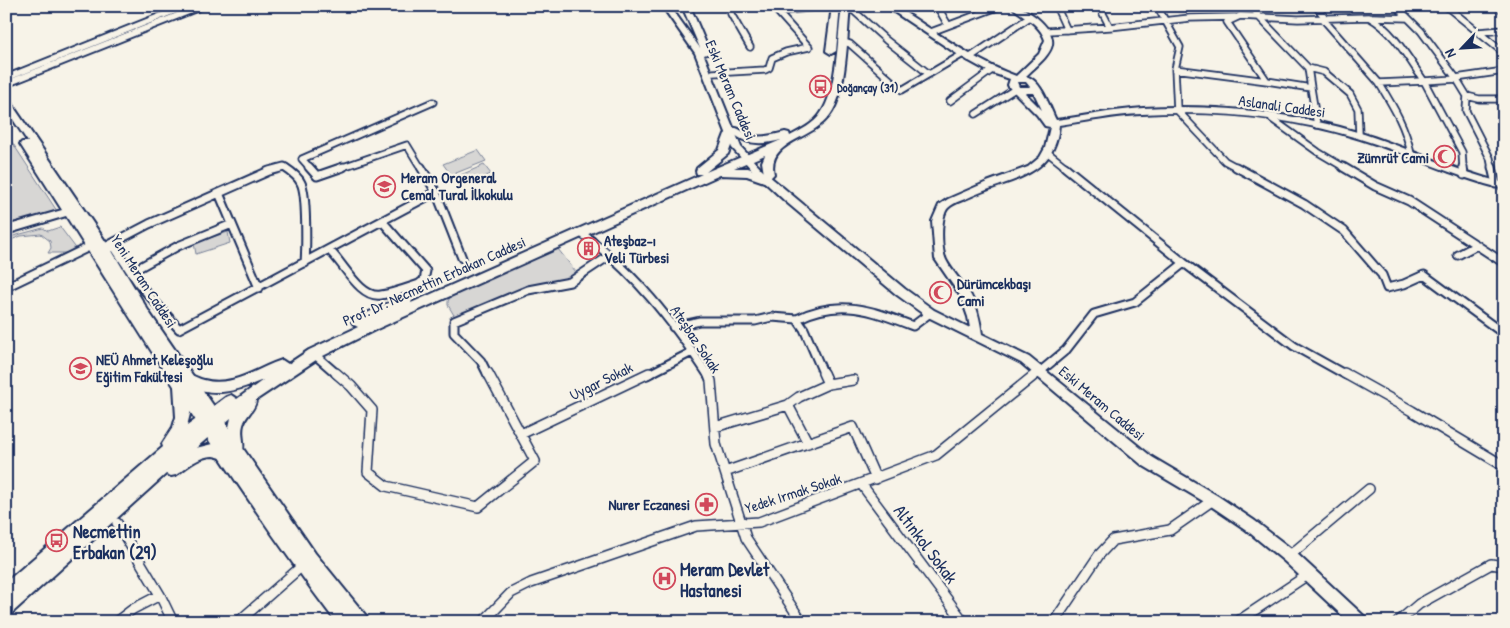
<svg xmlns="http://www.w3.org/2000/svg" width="1510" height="628" font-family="'Patrick Hand',sans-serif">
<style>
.green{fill:#d7d6d4;stroke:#798299}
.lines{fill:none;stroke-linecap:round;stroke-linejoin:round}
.street-far2-casing{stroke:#1b2f5e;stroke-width:9}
.street-far1-casing{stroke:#1b2f5e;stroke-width:11}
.street-casing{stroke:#1b2f5e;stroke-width:12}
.secondary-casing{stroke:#1b2f5e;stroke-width:4}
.primary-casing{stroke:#1b2f5e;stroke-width:4}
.street-far2{stroke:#f7f3e8;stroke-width:5.5}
.street-far1{stroke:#f7f3e8;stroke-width:7}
.street{stroke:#f7f3e8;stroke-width:9}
.secondary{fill:#f7f3e8;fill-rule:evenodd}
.primary{fill:#f7f3e8;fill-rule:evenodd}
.labels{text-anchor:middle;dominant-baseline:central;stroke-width:4.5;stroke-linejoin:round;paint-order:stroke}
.far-poi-label{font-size:12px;font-weight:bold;fill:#1b2f5e;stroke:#f7f3e8;text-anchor:start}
.street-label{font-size:15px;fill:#1b2f5e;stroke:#f7f3e8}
.poi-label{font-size:15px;font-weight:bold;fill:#1b2f5e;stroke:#f7f3e8;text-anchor:start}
.near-poi-label{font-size:18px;font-weight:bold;fill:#1b2f5e;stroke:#f7f3e8;text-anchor:start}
.near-street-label{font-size:18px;fill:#1b2f5e;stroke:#f7f3e8}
</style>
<rect width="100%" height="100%" fill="#f7f3e8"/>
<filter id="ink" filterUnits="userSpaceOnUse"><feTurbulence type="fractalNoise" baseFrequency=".02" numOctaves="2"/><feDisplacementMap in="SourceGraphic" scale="10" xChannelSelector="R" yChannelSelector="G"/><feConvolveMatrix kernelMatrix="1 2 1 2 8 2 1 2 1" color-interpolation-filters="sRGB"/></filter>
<g filter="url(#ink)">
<!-- green -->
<path class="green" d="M6,133L57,211L6,225Z
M478,150L486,161L451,175L443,164Z
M484,165L491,174L460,186L454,178Z
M60,227L75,247L68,253H48L51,248L50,241L41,234L21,236L6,242V238L43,228L48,231Z
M228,232L230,243L196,254L194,243Z
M558,249L576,272L569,278L538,284L459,317H455L448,305V301L451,296Z"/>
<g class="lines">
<defs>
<path id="street-far2" d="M729,6L731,14L750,47
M937,6L948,25
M1056,6L1067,30
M1099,6L1110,27L1190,18L1235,17
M1157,6L1180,47L1175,69L1177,110L1225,161L1238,168
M1252,6L1259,17L1308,68L1311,88
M1316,6L1326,19
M1396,6L1421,31L1456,78
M1446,6L1478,32
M1496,6L1504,11
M855,12L886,40L929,74
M1373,17L1408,18
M1323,19L1379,83
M1504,30L1478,32L1504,53
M1048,31L1110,27
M931,32L1000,6
M841,41L850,44L902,90L963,54
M969,58L1030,17
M1308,68L1324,72L1350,94L1358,109L1359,135
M1175,69L1267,81L1227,22L1240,16L1298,19L1369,17C1394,31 1408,58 1424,81
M1504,71L1456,78L1467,96L1479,99H1504
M713,73L765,70L769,68L772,58L786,52L809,47L775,9
M6,78L186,6
M1457,79L1424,81L1462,152L1463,168
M1267,81L1311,88L1317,125
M6,84L202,6
M1467,96L1466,111L1490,158L1492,168
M950,101L992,70
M976,114L1015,89
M1272,119L1318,152L1345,168
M1047,152L1067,168
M1411,154C1406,127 1393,106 1379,83L1424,81
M279,168H286
M310,168L302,159L433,102
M340,168L407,145L421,168"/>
<path id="street-far1" d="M309,167L317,176L343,167
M421,167L436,192L462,258
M1065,167L1184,263L1294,346L1346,375
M1236,167L1304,204L1344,231L1382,275L1387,288L1404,284L1424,275L1504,334
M1343,167L1375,186L1409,201L1504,263
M1463,167L1464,175
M1492,167L1496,184
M219,193L259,288
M581,233C633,270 673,322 708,375
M103,247L115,248L139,284L179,329L436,192
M105,247L149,224L269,171L284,167C290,171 298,176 301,183C307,194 306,249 305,263
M329,250C343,262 360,299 381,295C394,293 407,288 419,284L424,280L426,271L382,221
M1458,255L1477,245
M131,272L178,246L232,224
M6,287L91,246
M797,319C840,298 871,310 913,326L930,313
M673,327L700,321H755L772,317L797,319L804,329L824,375
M314,354L338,375
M488,375L481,361L454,333V321L528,290L570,282L609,256
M647,375L692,352
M1036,375L1066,350L1094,314L1135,302L1184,263"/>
<path id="street" d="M336,373L351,386L372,410L368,472L386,486L478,507L535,461L488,373
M708,373L711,381L716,444L746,538L802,622
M823,373L828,384L853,380
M1344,373L1412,411L1504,466
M788,405L799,397L828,384
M715,427L788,405L808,443
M521,434L649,373
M725,472L853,427L876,479
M862,485L964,622
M117,523L160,595L173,622
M1289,556L1369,489
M116,622L133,609L160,595
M238,622L302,566
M483,622L511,593L531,583L696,526L759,522L936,455L1037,373
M1054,622L1099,555L1113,540L1170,530L1213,500
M1237,622L1309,574
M1398,622L1419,604L1491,564L1504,566"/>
<path id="secondary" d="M662,6H670L700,48L682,6H690L710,53L704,55L741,147L762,170L905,289L934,310L970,328L968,317L961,297L935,259L932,221L939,205L948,199L987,182L1028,167L1040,157L1045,148L1050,127L1045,126L1037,115L1009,87L1008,85L1010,79L989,72L960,56L885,6H895C935,31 972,60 1016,76L1039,54L1045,40C1040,24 1023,17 1011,6C1022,6 1027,11 1036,17C1067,43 1048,55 1026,76C1042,81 1049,106 1056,120C1085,116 1114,110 1143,108C1216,104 1294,112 1364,134C1411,149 1455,171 1504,183V189C1453,177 1407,153 1357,138C1289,117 1213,110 1142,114C1114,115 1087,121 1059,125C1055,177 1011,178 972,196C964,200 954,202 948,208C940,216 941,250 946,260C952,272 963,282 970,294C977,306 980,320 982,334L1029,357L1152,457L1218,496L1255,521L1294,551L1365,617L1367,622H1349L1284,561L1245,529L1208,504L1142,465L1021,363L926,316L897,295L785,201L756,174L732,148L695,53ZM1017,82H1026L1030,87H1019ZM1025,93H1034L1042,110Z
M752,6L786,9L835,6L831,8L786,13Z
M6,99L9,100L112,251L151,315L315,553L367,617L369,622H336C238,493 153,353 66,216L6,234V226L62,210L20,144L22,142H28L6,109Z"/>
<path id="primary" d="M832,6H840L836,51L831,54L826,51Z
M842,6H850C847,35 847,93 830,115C813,140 766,141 774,174L771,177V182L767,183L747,176L720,175L377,329L319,358L256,400C256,409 245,416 243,425C240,435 246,445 242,453L235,454L233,458C226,461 220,457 213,456C199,456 187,467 176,475L171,476L166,474L12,613L6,615V582L163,447L162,444L173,427L176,417L174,386L176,382H184L185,376L190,375C195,376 199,379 204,380C232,388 257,368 282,360L288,364L309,350L358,327L354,325L352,322L354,319L406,295L410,297L412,300L411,303L702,174H697L696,171L697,168L719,150L725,134L730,131L731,128C740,126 744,135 753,136C764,138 775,134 785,132L789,133L790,136C801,130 814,124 821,113C837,92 838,33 842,6ZM735,135C749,146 765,144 781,140L706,172L728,154ZM765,155L762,162L764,174L748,168H734ZM263,380L237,399L231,395L226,397L187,426L191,410L187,385C214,398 237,391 263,380ZM231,418L227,436L230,448L212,444L196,448Z"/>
</defs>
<!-- street-far2 casing -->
<use href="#street-far2" class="street-far2-casing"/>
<!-- street-far1 casing -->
<use href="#street-far1" class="street-far1-casing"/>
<!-- street casing -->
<use href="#street" class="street-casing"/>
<!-- secondary casing -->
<use href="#secondary" class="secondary-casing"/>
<!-- primary casing -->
<use href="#primary" class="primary-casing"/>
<!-- street-far2 -->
<use href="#street-far2" class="street-far2"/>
<!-- street-far1 -->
<use href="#street-far1" class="street-far1"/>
<!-- street -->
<use href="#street" class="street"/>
<!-- secondary -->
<use href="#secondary" class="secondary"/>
<!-- primary -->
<use href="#primary" class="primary"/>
</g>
</g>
<!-- icons -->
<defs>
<symbol id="bus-ring" viewBox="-11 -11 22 22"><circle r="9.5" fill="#f7f3e8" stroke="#d1495b" stroke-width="1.5"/><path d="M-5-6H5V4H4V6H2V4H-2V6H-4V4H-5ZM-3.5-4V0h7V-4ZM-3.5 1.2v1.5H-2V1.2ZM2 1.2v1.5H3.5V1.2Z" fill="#d1495b"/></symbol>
<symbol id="mosque-ring" viewBox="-11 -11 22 22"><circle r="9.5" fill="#f7f3e8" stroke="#d1495b" stroke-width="1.5"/><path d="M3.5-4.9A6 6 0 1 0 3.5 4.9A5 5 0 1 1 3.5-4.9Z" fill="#d1495b"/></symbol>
<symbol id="school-ring" viewBox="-11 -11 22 22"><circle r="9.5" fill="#f7f3e8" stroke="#d1495b" stroke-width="1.5"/><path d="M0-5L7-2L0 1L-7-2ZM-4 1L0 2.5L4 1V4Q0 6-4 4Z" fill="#d1495b"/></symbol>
<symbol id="building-ring" viewBox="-11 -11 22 22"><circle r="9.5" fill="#f7f3e8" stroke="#d1495b" stroke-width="1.5"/><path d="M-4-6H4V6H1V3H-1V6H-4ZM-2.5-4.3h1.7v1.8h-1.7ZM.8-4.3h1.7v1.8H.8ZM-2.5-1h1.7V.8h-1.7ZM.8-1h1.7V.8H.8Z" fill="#d1495b"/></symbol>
<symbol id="university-ring" viewBox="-11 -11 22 22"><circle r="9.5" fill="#f7f3e8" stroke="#d1495b" stroke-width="1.5"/><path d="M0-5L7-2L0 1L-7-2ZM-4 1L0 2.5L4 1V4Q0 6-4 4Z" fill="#d1495b"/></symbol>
<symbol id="pharmacy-ring" viewBox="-11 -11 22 22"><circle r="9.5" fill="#f7f3e8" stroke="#d1495b" stroke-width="1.5"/><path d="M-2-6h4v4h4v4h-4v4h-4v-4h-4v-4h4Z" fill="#d1495b"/></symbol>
<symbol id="hospital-ring" viewBox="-11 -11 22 22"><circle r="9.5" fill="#f7f3e8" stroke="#d1495b" stroke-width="1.5"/><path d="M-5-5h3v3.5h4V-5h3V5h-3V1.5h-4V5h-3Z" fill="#d1495b"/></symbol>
</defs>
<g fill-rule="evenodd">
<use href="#bus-ring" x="808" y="74" width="25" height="25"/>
<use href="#mosque-ring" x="1432" y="144" width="25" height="25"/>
<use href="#school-ring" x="372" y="174" width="25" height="25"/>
<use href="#building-ring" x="576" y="236" width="25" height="25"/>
<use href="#mosque-ring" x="928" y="280" width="25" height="25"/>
<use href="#university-ring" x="68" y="356" width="25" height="25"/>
<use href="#pharmacy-ring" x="694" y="492" width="25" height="25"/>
<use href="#bus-ring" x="44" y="528" width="25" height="25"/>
<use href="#hospital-ring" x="652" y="566" width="25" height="25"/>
</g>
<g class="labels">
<!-- far-poi labels -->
<g class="far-poi-label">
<text x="837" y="87">Doğançay (31)</text>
</g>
<!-- street labels -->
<g class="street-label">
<text transform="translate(731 90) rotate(67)">Eski Meram Caddesi</text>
<text transform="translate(1282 106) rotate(8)">Aslanali Caddesi</text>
<text transform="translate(144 281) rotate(57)">Yeni Meram Caddesi</text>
<text transform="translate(434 281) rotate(-24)">Prof. Dr. Necmettin Erbakan Caddesi</text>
<text transform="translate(696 339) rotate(56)">Ateşbaz Sokak</text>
<text transform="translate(601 381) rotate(-26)">Uygar Sokak</text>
<text transform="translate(1102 403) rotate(40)">Eski Meram Caddesi</text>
<text transform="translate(793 493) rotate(-18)">Yedek Irmak Sokak</text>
</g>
<!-- poi labels -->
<g class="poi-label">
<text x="1429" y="157" text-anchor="end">Zümrüt Cami</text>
<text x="401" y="177">Meram Orgeneral<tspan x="401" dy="17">Cemal Tural İlkokulu</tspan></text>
<text x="604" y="240">Ateşbaz-ı<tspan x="604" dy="17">Veli Türbesi</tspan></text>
<text x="957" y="283">Dürümcekbaşı<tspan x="957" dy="17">Cami</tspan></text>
<text x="96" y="359">NEÜ Ahmet Keleşoğlu<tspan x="96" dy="17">Eğitim Fakültesi</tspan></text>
<text x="690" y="504" text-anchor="end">Nurer Eczanesi</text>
</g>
<!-- near-poi labels -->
<g class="near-poi-label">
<text x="73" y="531">Necmettin<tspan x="73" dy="21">Erbakan (29)</tspan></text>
<text x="680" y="569">Meram Devlet<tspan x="680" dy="21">Hastanesi</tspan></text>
</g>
<!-- near-street labels -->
<g class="near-street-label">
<text transform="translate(926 544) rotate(53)">Altınkol Sokak</text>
</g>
</g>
<!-- margin -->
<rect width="1510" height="628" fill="none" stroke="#f7f3e8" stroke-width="25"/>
<rect x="12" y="12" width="1485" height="603" fill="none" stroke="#1b2f5e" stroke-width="2" filter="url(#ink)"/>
<!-- north arrow -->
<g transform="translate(1462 48) rotate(245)" stroke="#f7f3e8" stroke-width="4" paint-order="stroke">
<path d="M0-4L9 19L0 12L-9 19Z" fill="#1b2f5e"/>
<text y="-8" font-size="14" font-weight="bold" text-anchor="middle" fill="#1b2f5e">N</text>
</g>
</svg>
